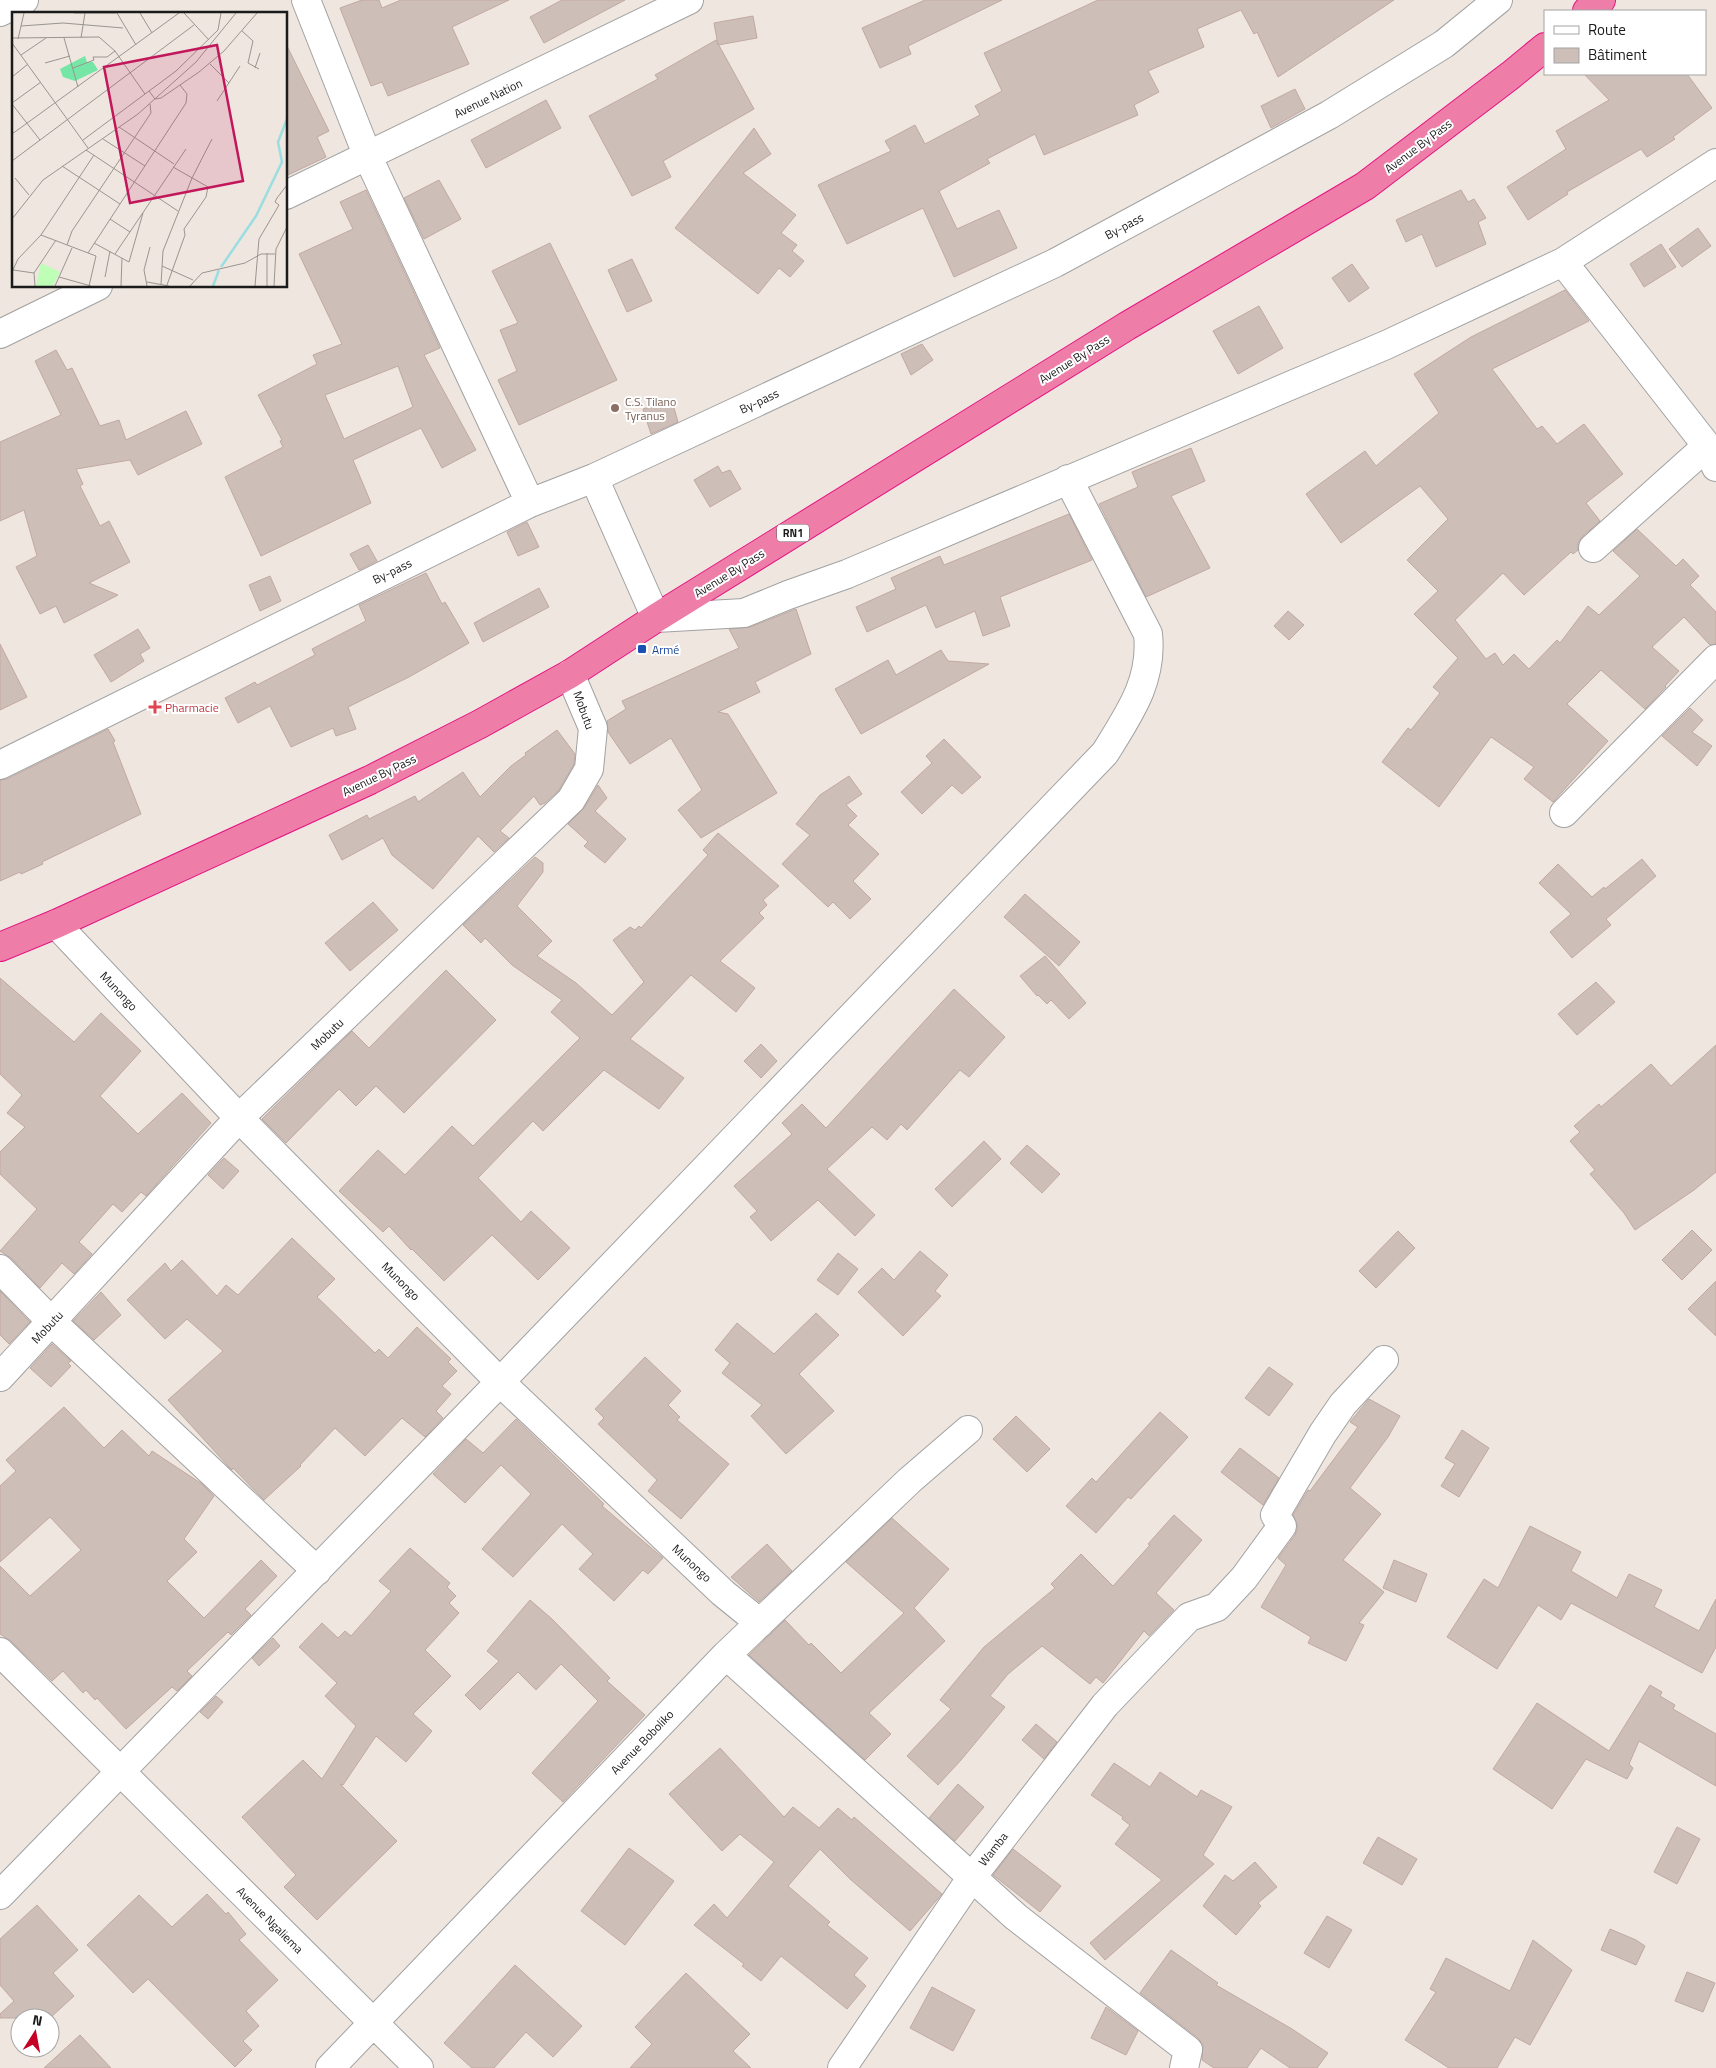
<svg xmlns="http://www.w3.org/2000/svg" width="1716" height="2068" font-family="'Titillium Web',sans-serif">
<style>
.building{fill:#cebeb8;stroke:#c1a9a1;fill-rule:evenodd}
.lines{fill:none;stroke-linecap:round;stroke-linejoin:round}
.minor-casing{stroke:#a2a2a2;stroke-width:30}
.highway-casing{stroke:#e51382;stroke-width:30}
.minor{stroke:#fff;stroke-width:28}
.highway{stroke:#ee7ea8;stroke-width:28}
.education-dot{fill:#8d6e63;stroke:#fff;stroke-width:2}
.transit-dot{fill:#1a4fb4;stroke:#fff;stroke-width:2}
.health-dot{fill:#e0444e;stroke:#fff;stroke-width:2}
.labels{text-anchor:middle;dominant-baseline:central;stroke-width:4;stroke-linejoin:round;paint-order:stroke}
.shield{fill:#fff;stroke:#5f5f5f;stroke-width:1}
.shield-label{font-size:11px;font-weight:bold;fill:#1b1b1b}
.street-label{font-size:12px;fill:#1b1b1b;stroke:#fff}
.education-label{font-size:12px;fill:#785e54;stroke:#fff;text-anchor:start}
.transit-label{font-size:12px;fill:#164399;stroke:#fff;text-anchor:start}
.health-label{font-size:12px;fill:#be3a42;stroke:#fff;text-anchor:start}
.inset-river{fill:none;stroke:#9bdee1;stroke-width:2.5}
.inset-road{fill:none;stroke:#9a9591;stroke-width:1}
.view{fill:#c2185b;fill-opacity:0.15;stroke:#c2185b;stroke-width:2.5}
.inset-edge{fill:none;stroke:#1b1b1b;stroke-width:2.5}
</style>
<rect width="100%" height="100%" fill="#eee6df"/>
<!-- building -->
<path class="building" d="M362,0H379L382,8L401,0H509L452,27L469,64L388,96L382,82L371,86L340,8Z
M562,0H625L544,43L530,17Z
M925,0H1002L908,46L911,54L880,68L862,28Z
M1098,0H1394L1278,77L1257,32L1254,34L1241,10L1197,29L1204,47L1148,71L1159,92L1134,105L1138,115L1044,155L1035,134L987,159L990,163L939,191L957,229L999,210L1017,248L954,277L923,208L847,244L818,185L891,151L885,141L915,125L925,144L980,115L975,106L1002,91L984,53Z
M753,16L757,38L718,45L714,23Z
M716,40L754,109L663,161L671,177L632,196L589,116L658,79L655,75Z
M286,44L329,131L317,137L326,157L286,176Z
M1584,74H1687L1712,108L1673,137L1675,139L1647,157L1641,149L1567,192L1568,194L1528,220L1507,187L1566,149L1556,131L1609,100Z
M1295,89L1305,109L1271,128L1261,106Z
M546,100L561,128L486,168L471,140Z
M754,128L771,154L743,173L796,215L781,233L797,245L792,251L804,261L790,277L779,268L758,294L675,228Z
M439,180L461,219L424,239L404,198Z
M366,190L440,348L424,355L476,450L442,468L421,428L353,460L371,503L261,556L225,477L283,447L280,441L282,440L258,395L317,364L313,355L342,344L299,254L353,229L340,202ZM398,366L413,407L344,439L325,395Z
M1461,190L1468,202L1474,199L1486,218L1478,222L1486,244L1436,267L1422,234L1406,242L1396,220Z
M1698,228L1711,246L1682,267L1669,249Z
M550,243L617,380L519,425L498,380L517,371L500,330L518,323L492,271Z
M1661,244L1676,267L1644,287L1630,264Z
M632,259L652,301L627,312L608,270Z
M1352,264L1369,288L1349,302L1332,278Z
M1565,290L1589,321L1492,369L1537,429L1542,426L1557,444L1584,424L1623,474L1586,503L1600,521L1582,537L1578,543V550L1573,554L1571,552L1524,595L1503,573L1455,620L1486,659L1495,653L1503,665L1514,654L1529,669L1557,640L1560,643L1588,606L1599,615L1640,576L1613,551L1637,529L1676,566L1683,559L1699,576L1690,585L1716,612V644L1710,645L1684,617L1652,647L1679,671L1665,686L1666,687L1645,709L1601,670L1567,704L1608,741L1553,802L1524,779L1534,767L1491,737L1439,807L1382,762L1408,728L1411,730L1440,693L1433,687L1458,658L1414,614L1438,591L1407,560L1448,519L1420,486L1341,543L1306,494L1365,451L1376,466L1439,413L1414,374L1471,337Z
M1259,306L1283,348L1238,374L1213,331Z
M922,344L933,360L911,375L901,354Z
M56,350L67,370L72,368L100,426L119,420L126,440L186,411L202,444L138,475L130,460L76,469L83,484L80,486L100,526L109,521L130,562L89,583L118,595L64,623L56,606L40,614L16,567L37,556L24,510L0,521V442L61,415L35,361Z
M672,401L678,422L651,434L643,409Z
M1191,448L1205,481L1171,496L1210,568L1146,597L1099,504L1138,487L1132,472Z
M718,466L722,473L730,470L741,489L710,507L694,480Z
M1069,514L1092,560L1000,597L1010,626L983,636L975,611L936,628L926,605L867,632L856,607L896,589L891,578L940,556L944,565Z
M527,522L539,547L518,556L507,532Z
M368,545L377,561L359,570L350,554Z
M426,573L442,604L445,602L469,643L409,677L348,707L356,729L336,736L333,728L291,747L270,706L238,723L225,698L255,682L257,685L315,655L312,649L366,621L359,605Z
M270,576L281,601L260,611L249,585Z
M539,588L549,607L483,642L474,623Z
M796,609L811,654L755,682L760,692L718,712L728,714L777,793L701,838L678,810L702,790L671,738L630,764L608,732L607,721L626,709L622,701L739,648L729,629L750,627Z
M1288,611L1304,625L1289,640L1274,626Z
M138,629L150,648L140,654L144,661L111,682L94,655Z
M0,644L27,697L0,710Z
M941,650L948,661L989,664L861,734L835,689L888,660L896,675Z
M1690,708L1703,720L1692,732L1712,746L1697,766L1662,736Z
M108,729L115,741L113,742L141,814L42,862L43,864L21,874L20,872L0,881V780L7,779Z
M557,730L575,754L574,764L559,790L545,803L540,805L534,796L500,831L509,838L494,852L478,836L433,889L392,855L383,838L342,860L329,835L367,815L369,819L415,796L418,802L463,772L480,797L511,766L526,755L525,753Z
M944,739L981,777L962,794L952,785L922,814L901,792L932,763L926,756Z
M849,776L862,794L846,805L857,816L848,825L879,854L853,881L871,899L850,919L833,902L828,907L782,864L810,835L796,824L820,795Z
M598,785L607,798L595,811L626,839L605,863L584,846L588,842L568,824L584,808Z
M718,833L779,886L763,900L767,905L759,913L764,918L720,961L755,988L736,1012L691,975L630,1039L684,1078L659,1109L604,1070L543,1131L533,1121L478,1178L521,1222L531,1211L570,1248L538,1280L492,1235L444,1281L412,1249L411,1250L389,1226L383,1232L339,1191L378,1150L405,1175L452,1126L473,1146L580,1038L551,1012L562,1000L512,965L485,938L481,943L463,925L535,857L543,863V872L517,906L552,941L537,956L576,983L612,1015L644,982L613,940L630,927L635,930L639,926L641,928L708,855L703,850Z
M1642,859L1656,876L1606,919L1611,925L1572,958L1550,932L1571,914L1539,883L1558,864L1592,897L1604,887L1605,889Z
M1025,894L1080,942L1059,966L1004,917Z
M373,902L398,930L350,971L325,943Z
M1045,956L1086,1003L1069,1019L1051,1000L1047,1004L1038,995L1037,996L1020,976Z
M446,970L496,1020L404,1113L376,1086L356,1106L339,1089L286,1143L262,1119L352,1031L369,1048Z
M0,978L74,1042L101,1013L141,1051L100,1096L138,1134L182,1093L211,1123L146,1196L141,1192L122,1212L113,1204L79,1242L92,1254L74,1274L62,1263L40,1288L11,1258L0,1251L37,1209L0,1174V1152L25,1127L7,1113L22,1095L0,1074Z
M1596,982L1615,1002L1577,1035L1558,1014Z
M954,989L1005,1037L969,1077L960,1070L907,1130L901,1124L887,1140L872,1127L827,1169L875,1215L855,1236L818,1200L771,1241L750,1217L757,1211L734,1186L792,1134L782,1123L802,1104L826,1128Z
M761,1044L777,1061L761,1078L744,1061Z
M1716,1045V1172L1694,1190L1635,1230L1624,1213L1590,1174L1595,1170L1570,1141L1580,1132L1574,1126L1599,1104L1601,1107L1651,1064L1671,1086Z
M984,1141L1001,1159L952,1207L935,1189Z
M1027,1145L1060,1174L1042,1193L1010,1163Z
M224,1158L239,1171L223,1189L208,1175Z
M1692,1230L1712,1250L1682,1280L1662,1260Z
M1398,1231L1415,1248L1376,1288L1359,1271Z
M292,1238L335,1279L317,1297L375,1353L379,1349L388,1358L417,1327L451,1359L448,1362L457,1371L442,1386L451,1394L436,1411L443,1418L425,1437L402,1418L365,1456L335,1428L300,1465L301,1466L264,1500L233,1468L232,1470L229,1467L168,1400L223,1351L187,1319L165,1339L127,1300L165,1263L171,1271L182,1260L217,1296L226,1285L238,1295Z
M920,1251L948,1275L935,1291L941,1296L903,1336L858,1292L882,1268L894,1280Z
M838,1253L858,1269L838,1295L817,1280Z
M1716,1281V1336L1688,1309Z
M0,1291L30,1322L9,1344L0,1335Z
M101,1292L121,1315L94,1340L73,1321Z
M816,1313L839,1335L799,1374L834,1411L786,1454L751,1416L762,1405L722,1373L730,1363L715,1350L737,1323L774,1354Z
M52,1344L71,1361L68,1363L71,1366L51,1387L30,1368Z
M645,1357L681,1391L668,1405L680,1417L677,1420L729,1464L681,1519L648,1491L657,1480L598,1424L604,1418L595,1409Z
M1269,1367L1293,1384L1269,1416L1245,1398Z
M1369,1399L1400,1416L1388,1437L1350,1488L1381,1514L1343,1560L1384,1592L1359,1623L1364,1625L1346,1661L1308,1643L1311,1637L1261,1607L1286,1565L1278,1558L1295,1535L1298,1526L1293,1515L1308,1490L1310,1491L1358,1427L1350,1422Z
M64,1407L104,1448L122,1430L149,1456L152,1451L202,1484L214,1496L184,1539L197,1552L167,1581L204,1618L261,1560L277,1576L245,1609L251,1615L231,1635L228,1632L187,1671L192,1676L177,1691L172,1687L126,1729L97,1698L95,1700L86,1690L83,1693L63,1671L52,1681L11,1641L0,1634V1566L30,1596L81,1550L50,1517L0,1562V1486L16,1471L6,1460Z
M1160,1412L1188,1437L1131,1499L1128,1497L1096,1533L1066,1506L1092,1478L1096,1482Z
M1016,1416L1050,1449L1027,1472L993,1439Z
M516,1419L604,1504L602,1506L663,1558L648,1574L643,1570L614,1601L579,1569L593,1554L562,1524L513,1577L482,1549L531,1494L501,1465L465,1503L433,1474L466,1439L483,1453Z
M1462,1430L1489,1448L1459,1497L1441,1486L1455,1464L1445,1458Z
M1240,1448L1279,1478L1263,1505L1221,1472Z
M1174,1515L1202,1540L1156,1593L1174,1610L1149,1636L1144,1631L1103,1683L1096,1677L1090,1684L1042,1646L1008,1674L990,1696L1005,1707L961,1760L938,1785L907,1756L951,1709L940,1700L984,1647L1055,1588L1051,1584L1081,1554L1113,1586L1150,1545L1148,1544Z
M892,1518L949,1569L914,1608L945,1641L869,1713L891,1734L865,1760L749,1655L785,1620L809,1645L811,1643L841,1673L904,1613L846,1562Z
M1530,1526L1581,1552L1571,1571L1617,1598L1629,1574L1662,1590L1654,1607L1699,1631L1716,1599V1647L1702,1673L1571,1603L1561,1620L1538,1605L1497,1669L1447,1637L1484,1579L1498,1588Z
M767,1544L792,1571L759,1602L731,1577Z
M410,1548L450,1583L447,1587L456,1596L449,1603L459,1613L425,1650L451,1676L413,1714L432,1731L406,1762L376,1736L343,1785L340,1784L397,1841L317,1920L284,1887L296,1875L242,1817L303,1760L322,1779L356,1726L325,1696L337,1683L299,1647L322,1623L338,1638L345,1631L351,1636L391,1591L379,1581Z
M1394,1560L1427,1574L1416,1602L1383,1588Z
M530,1600L552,1619L610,1678L607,1681L645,1715L563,1802L532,1773L598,1701L561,1664L536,1690L518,1672L480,1710L465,1695L499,1661L487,1651Z
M273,1638L280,1646L259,1666L252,1658Z
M1650,1685L1662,1692L1660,1696L1675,1705L1673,1709L1716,1734V1786L1639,1741L1629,1764L1633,1768L1627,1779L1586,1759L1552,1809L1493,1769L1537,1703L1609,1751Z
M216,1696L223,1702L208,1719L200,1712Z
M1036,1724L1057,1742L1044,1759L1022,1740Z
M720,1748L784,1817L793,1807L819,1828L838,1808L852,1820L854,1817L942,1894L910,1931L850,1879L820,1849L788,1886L830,1922L827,1925L868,1958L854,1975L866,1986L847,2009L781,1956L761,1981L742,1966L744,1964L694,1925L714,1904L727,1918L774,1862L740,1834L722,1851L669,1794Z
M1114,1763L1150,1787L1160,1772L1197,1797L1201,1790L1232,1807L1203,1855L1214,1864L1105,1960L1090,1943L1162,1880L1115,1844L1130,1825L1122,1819L1123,1817L1091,1795Z
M958,1784L984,1807L955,1841L929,1818Z
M1677,1827L1700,1839L1677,1884L1654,1872Z
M1378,1837L1417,1859L1402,1885L1363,1863Z
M629,1848L674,1881L625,1945L581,1911Z
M1013,1849L1061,1886L1040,1912L993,1875Z
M1255,1862L1277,1887L1258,1903L1261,1906L1236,1935L1203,1906L1225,1875L1233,1881Z
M207,1894L226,1914L228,1912L246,1934L239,1940L278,1980L246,2011L259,2026L243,2041L252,2050L235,2067L148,1979L133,1993L87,1945L139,1895L172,1927Z
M37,1905L78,1950L53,1973L74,1996L50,2018H0V2014L14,2001L0,1985V1939Z
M1327,1916L1352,1930L1329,1968L1304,1953Z
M1610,1929L1636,1940L1645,1946L1636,1965L1601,1950Z
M1533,1940L1572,1970L1530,2045L1515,2037L1497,2068H1449L1405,2040L1436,1992L1430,1989L1446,1958L1510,1991Z
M1171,1950L1218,1983L1216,1985L1292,2029L1328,2053L1317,2068H1290L1261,2048L1247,2068H1214L1202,2060L1203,2045L1198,2038L1140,1993Z
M515,1965L582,2026L553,2057L526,2032L494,2068H472L444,2043Z
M1687,1972L1715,1983L1703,2012L1675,2001Z
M686,1973L750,2034L733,2051L751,2068H630L652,2044L635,2027Z
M932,1987L975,2010L953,2051L910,2028Z
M1106,2007L1138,2031L1126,2055L1091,2038Z
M80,2035L111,2068H44Z"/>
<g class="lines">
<defs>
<path id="minor" d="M306,0L368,157L530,503
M0,12L24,0
M286,195L689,0
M1563,262L1707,446L1716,467
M0,334L98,286
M594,478L656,618L744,613L788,595L847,574L1386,345L1563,262L1716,163
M1593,548L1707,446
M0,765L530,503L594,478L1055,263L1329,115L1444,44L1498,0
M1564,813L1716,659
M56,924L239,1118L500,1382L723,1593L760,1623
M0,1269L52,1322L317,1571
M0,1377L239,1118L571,800L589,769L593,728L570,674
M0,1652L419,2068
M726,1655L1016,1917L1188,2050L1184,2068
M0,1895L500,1382L1105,753C1129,714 1153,681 1148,634L1068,479
M330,2068L726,1655L910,1480L968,1430
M842,2068L972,1877L1105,1705L1189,1617L1217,1607L1244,1578L1282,1526L1275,1515L1323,1433L1343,1404L1384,1360"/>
<path id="highway" d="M1587,11L1601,0
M0,947L56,924L370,780L480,724L570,674L656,618L1127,326L1365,186L1511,75L1545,47"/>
</defs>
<!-- minor casing -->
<use href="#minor" class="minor-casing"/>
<!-- highway casing -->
<use href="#highway" class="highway-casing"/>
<!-- minor -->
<use href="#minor" class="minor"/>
<!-- highway -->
<use href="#highway" class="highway"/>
</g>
<!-- markers -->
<circle class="education-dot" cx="615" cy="408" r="5"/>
<rect class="transit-dot" x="637" y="644" width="10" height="10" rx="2.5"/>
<path class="health-dot" d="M152.5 699.5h5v5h5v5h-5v5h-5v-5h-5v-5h5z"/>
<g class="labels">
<!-- shield labels -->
<rect class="shield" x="777" y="524.5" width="32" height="17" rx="4"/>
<g class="shield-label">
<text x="793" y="533">RN1</text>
</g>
<!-- street labels -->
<g class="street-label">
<text transform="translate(488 98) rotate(-26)">Avenue Nation</text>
<text transform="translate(1418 146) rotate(-37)">Avenue By Pass</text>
<text transform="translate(1124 226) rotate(-28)">By-pass</text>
<text transform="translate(1074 359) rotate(-32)">Avenue By Pass</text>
<text transform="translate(759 401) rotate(-25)">By-pass</text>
<text transform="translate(392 571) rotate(-26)">By-pass</text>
<text transform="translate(729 573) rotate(-32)">Avenue By Pass</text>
<text transform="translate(584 710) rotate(70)">Mobutu</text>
<text transform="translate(379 775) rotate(-26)">Avenue By Pass</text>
<text transform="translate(119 991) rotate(47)">Munongo</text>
<text transform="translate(327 1034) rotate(-44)">Mobutu</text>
<text transform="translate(401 1281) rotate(45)">Munongo</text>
<text transform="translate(47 1327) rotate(-47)">Mobutu</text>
<text transform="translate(692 1563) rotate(43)">Munongo</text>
<text transform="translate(642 1742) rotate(-46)">Avenue Boboliko</text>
<text transform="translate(993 1849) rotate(-52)">Wamba</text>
<text transform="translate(270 1920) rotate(45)">Avenue Ngaliema</text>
</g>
<!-- education labels -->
<g class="education-label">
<text x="625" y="401">C.S. Tilano<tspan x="625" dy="14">Tyranus</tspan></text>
</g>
<!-- transit labels -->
<g class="transit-label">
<text x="652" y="649">Armé</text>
</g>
<!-- health labels -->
<g class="health-label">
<text x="165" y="707">Pharmacie</text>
</g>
</g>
<!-- overview -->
<g transform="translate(12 12)">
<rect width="275" height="275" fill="#eee6df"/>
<path d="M29,251L48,260L41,274H24Z" fill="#befeb6"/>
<path d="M73,44L75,50H81L86,58L63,69L51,65L48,57Z" fill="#75e6a5"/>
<path class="inset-river" d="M209,255L244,204L270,150L266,130L275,107M201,274L207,258"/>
<path class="inset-road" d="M62,1H104M105,1L124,33M128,1L140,21M172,1L197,28M9,14L51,11L111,16M206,18L209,1M230,19L241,29L236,51L247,57M0,26L87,25L103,39L133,82M52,26L66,75M69,26L73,1M6,27L12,1M0,31L76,136M9,43L34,26M33,51L58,44M198,52L217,71M61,56L82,48L81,45H95L103,39M243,56L248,41M0,65L16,52M137,79L143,87L149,86L187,60L212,39L245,1M205,89L228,54M0,91L29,70M0,92L28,128M107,115L162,152M0,122L167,1M91,127L133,154M71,128L164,59L206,18M74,138L166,199M0,149L182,13M50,154L108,192M3,166L17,183M0,207L31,168L126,102L184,50L224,1M98,207L118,220M29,223L84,244L77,274M82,231L117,250L131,201M55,233L60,219L139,101L138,92M76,241L174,91L175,82L168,73M103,242L174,137M150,254L181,268M1,258L22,261M0,260L6,247L29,223L82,143M47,265L79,274M93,265L98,239M135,270L157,274M149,272L151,239L180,166L200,127M155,273L173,223L172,217L194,185L196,175L161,155M23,274L22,261L44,228M43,274L60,236M109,274L110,246M135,274L132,258L138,235M178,274L190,261L233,251L249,242H263M243,274L247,227L267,193L263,190L265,186L275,173M255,274V241M262,274L264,237L275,215"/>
<path class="view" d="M205,33L231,169L118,191L92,55Z"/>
<rect width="275" height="275" class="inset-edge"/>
</g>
<!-- legend -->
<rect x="1544" y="10" width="162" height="65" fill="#ffffff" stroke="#a4a4a4"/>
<rect x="1554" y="26" width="25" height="8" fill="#ffffff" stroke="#a4a4a4"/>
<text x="1588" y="35" font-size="15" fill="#1b1b1b">Route</text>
<rect x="1554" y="48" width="25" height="15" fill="#cebeb8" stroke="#a4a4a4"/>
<text x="1588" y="60" font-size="15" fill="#1b1b1b">Bâtiment</text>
<!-- north arrow -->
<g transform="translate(35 2033) rotate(11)"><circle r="24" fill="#ffffff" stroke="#a4a4a4"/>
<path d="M0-4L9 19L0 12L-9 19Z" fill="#c60025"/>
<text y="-8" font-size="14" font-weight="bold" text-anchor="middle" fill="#1b1b1b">N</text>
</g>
</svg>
